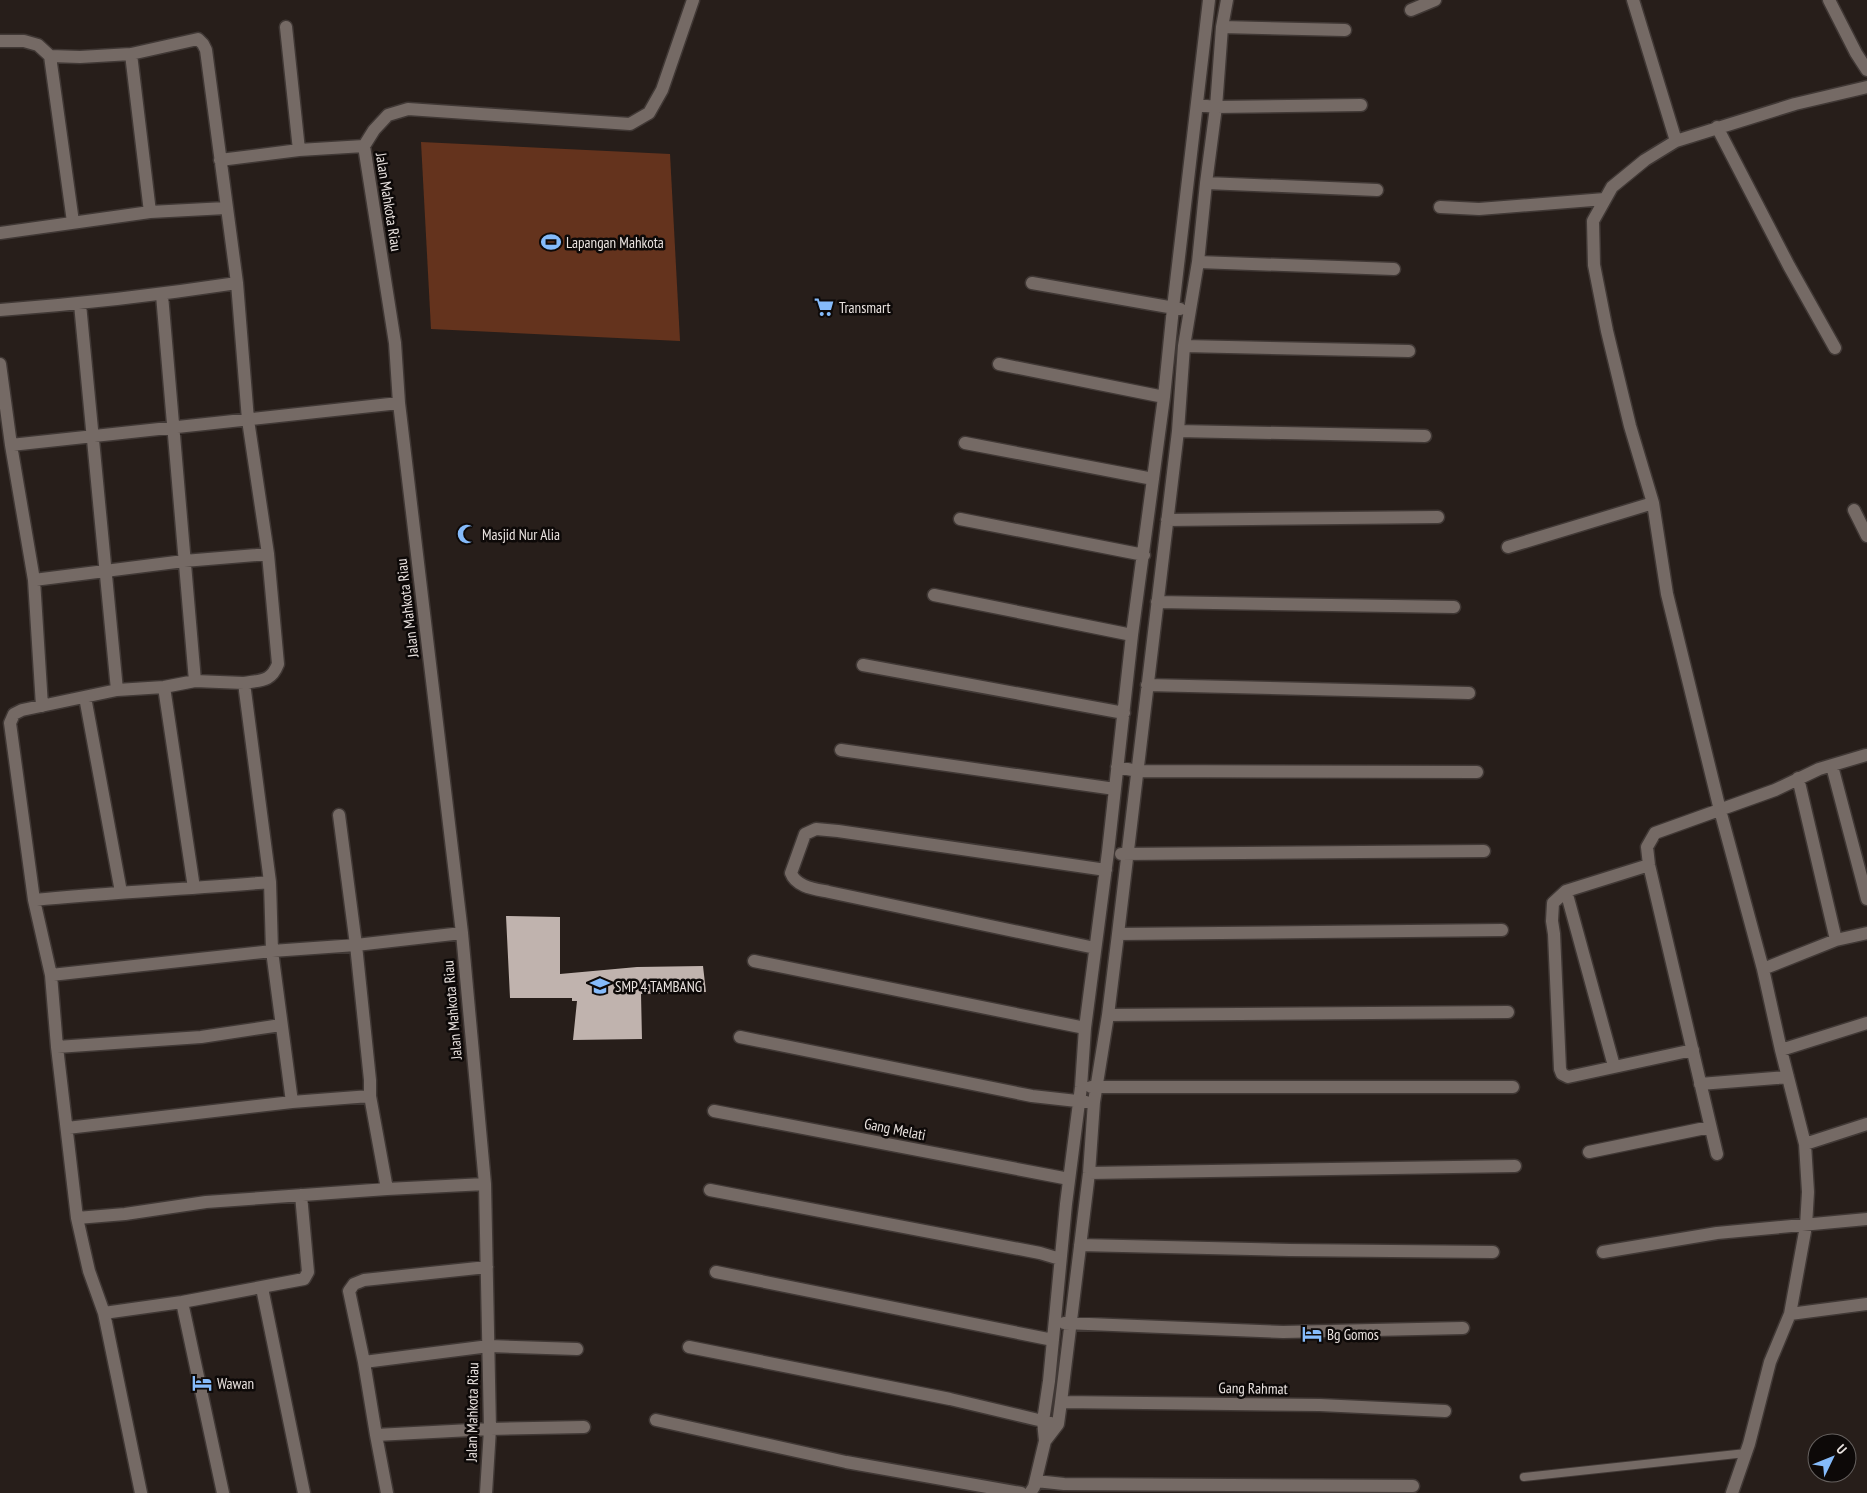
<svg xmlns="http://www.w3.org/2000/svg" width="1867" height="1493" font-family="'PT Sans Narrow',sans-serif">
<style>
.green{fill:#64331d}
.building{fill:#c0b3ae}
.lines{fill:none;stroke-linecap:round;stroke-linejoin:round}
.service-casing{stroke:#403835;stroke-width:10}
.minor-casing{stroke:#403835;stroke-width:15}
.service{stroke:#756a65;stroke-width:8}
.minor{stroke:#756a65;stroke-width:12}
.labels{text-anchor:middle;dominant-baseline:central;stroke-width:5;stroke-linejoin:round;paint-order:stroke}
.street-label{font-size:15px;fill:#eae3e0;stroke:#0d0908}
.poi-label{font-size:15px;fill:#eae3e0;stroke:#0d0908;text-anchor:start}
</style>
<rect width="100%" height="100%" fill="#271e1a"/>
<!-- green -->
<path class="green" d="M421,142L670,154L680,341L431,329Z"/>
<!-- building -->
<path class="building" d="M506,916L560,917V974L637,967L703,966L706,992L641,994L642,1039L573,1040L577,1001H572V998H510Z"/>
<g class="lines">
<defs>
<path id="service" d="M1524,1477L1746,1453"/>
<path id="minor" d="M1633,0L1676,141L1645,160L1612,187L1593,221L1594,265L1607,331L1630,426L1653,503L1667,594L1720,810L1763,969L1781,1050L1805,1144L1808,1192L1806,1226L1790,1314L1770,1362L1749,1444L1732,1493
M1829,0L1856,53L1867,70
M1411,10L1435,0
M286,27L299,150
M1222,27L1345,30
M0,41H24L38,45L50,56L73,222
M131,54L150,212
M50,56L80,57L131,54L198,39L203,44L206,50L237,283L248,420L268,554L278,664C271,682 261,680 244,683L270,882L272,951L292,1102
M1197,105L1216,107L1361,105
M1717,127L1789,266L1835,348
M1676,141L1795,104L1867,87
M220,160L299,150L364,146
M1206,183L1377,190
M1440,207L1479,209L1605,199
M0,233L150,212L226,208
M1198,262L1394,269
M1032,283L1180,309
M162,295L195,681
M80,304L117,690
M0,310C80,304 158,295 237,283
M1184,346L1409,351
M0,364L11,445L34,580L42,706
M999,364L1164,397
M1178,431L1425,436
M965,443L1153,479
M11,445L399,403
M1854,510L1867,536
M960,519L1144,555
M1167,520L1438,517
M1508,547L1653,503
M34,580L184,561L268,554
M934,595L1132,635
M1157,602L1454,607
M863,665L1124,713
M1147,685L1469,693
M164,687L194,888
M85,697L121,892
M841,750L1115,789
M1832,766L1867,899
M1117,767L1138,771L1477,772
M1798,778L1836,940
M1121,854L1484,851
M1649,865L1566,891L1553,903L1552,921L1554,934L1560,1069L1562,1074L1568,1077L1693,1050
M1566,891L1614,1066
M34,900C113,892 191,889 270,882
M1118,934L1502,930
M1095,948L829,892C815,889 796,887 791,873L805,834L816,829L838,831L1106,870
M754,961L1085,1028
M1763,969L1836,940L1867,933
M51,975L272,951L356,945L462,933
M1108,1015L1508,1012
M740,1037L1032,1096L1086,1102
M57,1047L201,1037L281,1025
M1781,1050L1867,1023
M1700,1084L1788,1077
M1091,1087H1513
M370,1096L387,1189
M714,1111L1069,1179
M67,1128L292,1102L370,1096V1080L356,945L339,815
M1805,1144L1867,1124
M1589,1152L1710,1127
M1717,1154L1649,865L1647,847L1655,833L1775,790L1819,769L1866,755
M1089,1173L1515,1166
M710,1190L1040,1253L1060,1259
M77,1218L125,1214L206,1202L387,1189L485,1184
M1080,1245L1290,1250L1493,1252
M1603,1252L1717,1233L1867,1219
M716,1272L1053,1340
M262,1288L304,1493
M182,1302L223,1493
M104,1313L182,1302L304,1279L308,1272L301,1195
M1790,1314L1867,1304
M1064,1323L1283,1332L1463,1328
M689,1347L950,1399L1051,1423
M364,1362L489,1346L577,1349
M1061,1402L1320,1405L1445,1411
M656,1420L846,1462L1021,1493
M376,1435L490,1429L584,1427
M1045,1441L1058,1424L1061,1402L1089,1173L1094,1102L1108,1015L1118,934L1178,431L1184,346L1198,262L1206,183L1216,107L1222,27L1227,0
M1036,1481L1064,1484L1413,1486
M141,1493L104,1313L89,1271L77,1218L57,1047L51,975L34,900L10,723L14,714L22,710L117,690L164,687L195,681L244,683
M387,1493L376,1435L364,1362L349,1291L354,1284L364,1280L487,1267
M486,1493L490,1429L485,1184L462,933L399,403L395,343L364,146L374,130L388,115L408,109L630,124L649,113L662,90L693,0
M1030,1493L1034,1487L1045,1441L1043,1421L1049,1381L1066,1204L1081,1087L1085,1028L1108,852L1132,635L1164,397L1173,308L1209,0"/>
</defs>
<!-- service casing -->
<use href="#service" class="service-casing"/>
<!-- minor casing -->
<use href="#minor" class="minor-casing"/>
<!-- service -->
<use href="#service" class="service"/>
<!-- minor -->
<use href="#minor" class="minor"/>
</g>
<!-- icons -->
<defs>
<symbol id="stadium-bare" viewBox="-9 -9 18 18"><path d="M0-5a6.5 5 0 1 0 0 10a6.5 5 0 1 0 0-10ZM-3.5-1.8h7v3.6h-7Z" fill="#85bbfb" stroke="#0d0908" stroke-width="2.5" paint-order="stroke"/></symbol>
<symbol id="supermarket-bare" viewBox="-9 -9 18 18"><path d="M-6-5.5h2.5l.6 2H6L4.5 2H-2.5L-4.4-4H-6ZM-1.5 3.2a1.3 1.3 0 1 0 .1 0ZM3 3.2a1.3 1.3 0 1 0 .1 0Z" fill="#85bbfb" stroke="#0d0908" stroke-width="2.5" paint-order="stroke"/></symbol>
<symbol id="mosque-bare" viewBox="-9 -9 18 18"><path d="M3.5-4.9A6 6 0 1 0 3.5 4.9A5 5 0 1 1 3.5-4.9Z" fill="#85bbfb" stroke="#0d0908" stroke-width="2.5" paint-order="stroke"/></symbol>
<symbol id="school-bare" viewBox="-9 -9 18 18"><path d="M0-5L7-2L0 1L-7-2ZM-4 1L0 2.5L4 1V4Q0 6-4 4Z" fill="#85bbfb" stroke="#0d0908" stroke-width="2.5" paint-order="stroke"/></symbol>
<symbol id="hotel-bare" viewBox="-9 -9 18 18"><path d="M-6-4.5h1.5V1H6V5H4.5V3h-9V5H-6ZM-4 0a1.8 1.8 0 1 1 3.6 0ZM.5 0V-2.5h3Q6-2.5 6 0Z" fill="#85bbfb" stroke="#0d0908" stroke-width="2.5" paint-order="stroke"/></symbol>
</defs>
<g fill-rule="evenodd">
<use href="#stadium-bare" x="537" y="228" width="28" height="28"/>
<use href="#supermarket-bare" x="810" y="293" width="28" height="28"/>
<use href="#mosque-bare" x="453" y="520" width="28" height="28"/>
<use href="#school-bare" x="586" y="972" width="28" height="28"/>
<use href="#hotel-bare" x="1298" y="1320" width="28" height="28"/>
<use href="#hotel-bare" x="188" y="1369" width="28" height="28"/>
</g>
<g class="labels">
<!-- street labels -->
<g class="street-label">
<text transform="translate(389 202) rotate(81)">Jalan Mahkota Riau</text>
<text transform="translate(407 608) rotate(-97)">Jalan Mahkota Riau</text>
<text transform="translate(452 1010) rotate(-95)">Jalan Mahkota Riau</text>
<text transform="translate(895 1129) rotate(11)">Gang Melati</text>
<text transform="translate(1253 1388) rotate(1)">Gang Rahmat</text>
<text transform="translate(472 1412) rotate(-89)">Jalan Mahkota Riau</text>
</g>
<!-- poi labels -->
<g class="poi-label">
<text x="566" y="242">Lapangan Mahkota</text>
<text x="839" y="307">Transmart</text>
<text x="482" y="534">Masjid Nur Alia</text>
<text x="615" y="986">SMP 4 TAMBANG</text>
<text x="1327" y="1334">Bg Gomos</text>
<text x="217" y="1383">Wawan</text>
</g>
</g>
<!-- north arrow -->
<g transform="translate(1832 1458) rotate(47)"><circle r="24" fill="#0d0908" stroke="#65605e"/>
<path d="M0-4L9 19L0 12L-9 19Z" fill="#85bbfb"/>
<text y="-8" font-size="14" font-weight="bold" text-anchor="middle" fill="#eae3e0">U</text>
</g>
</svg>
